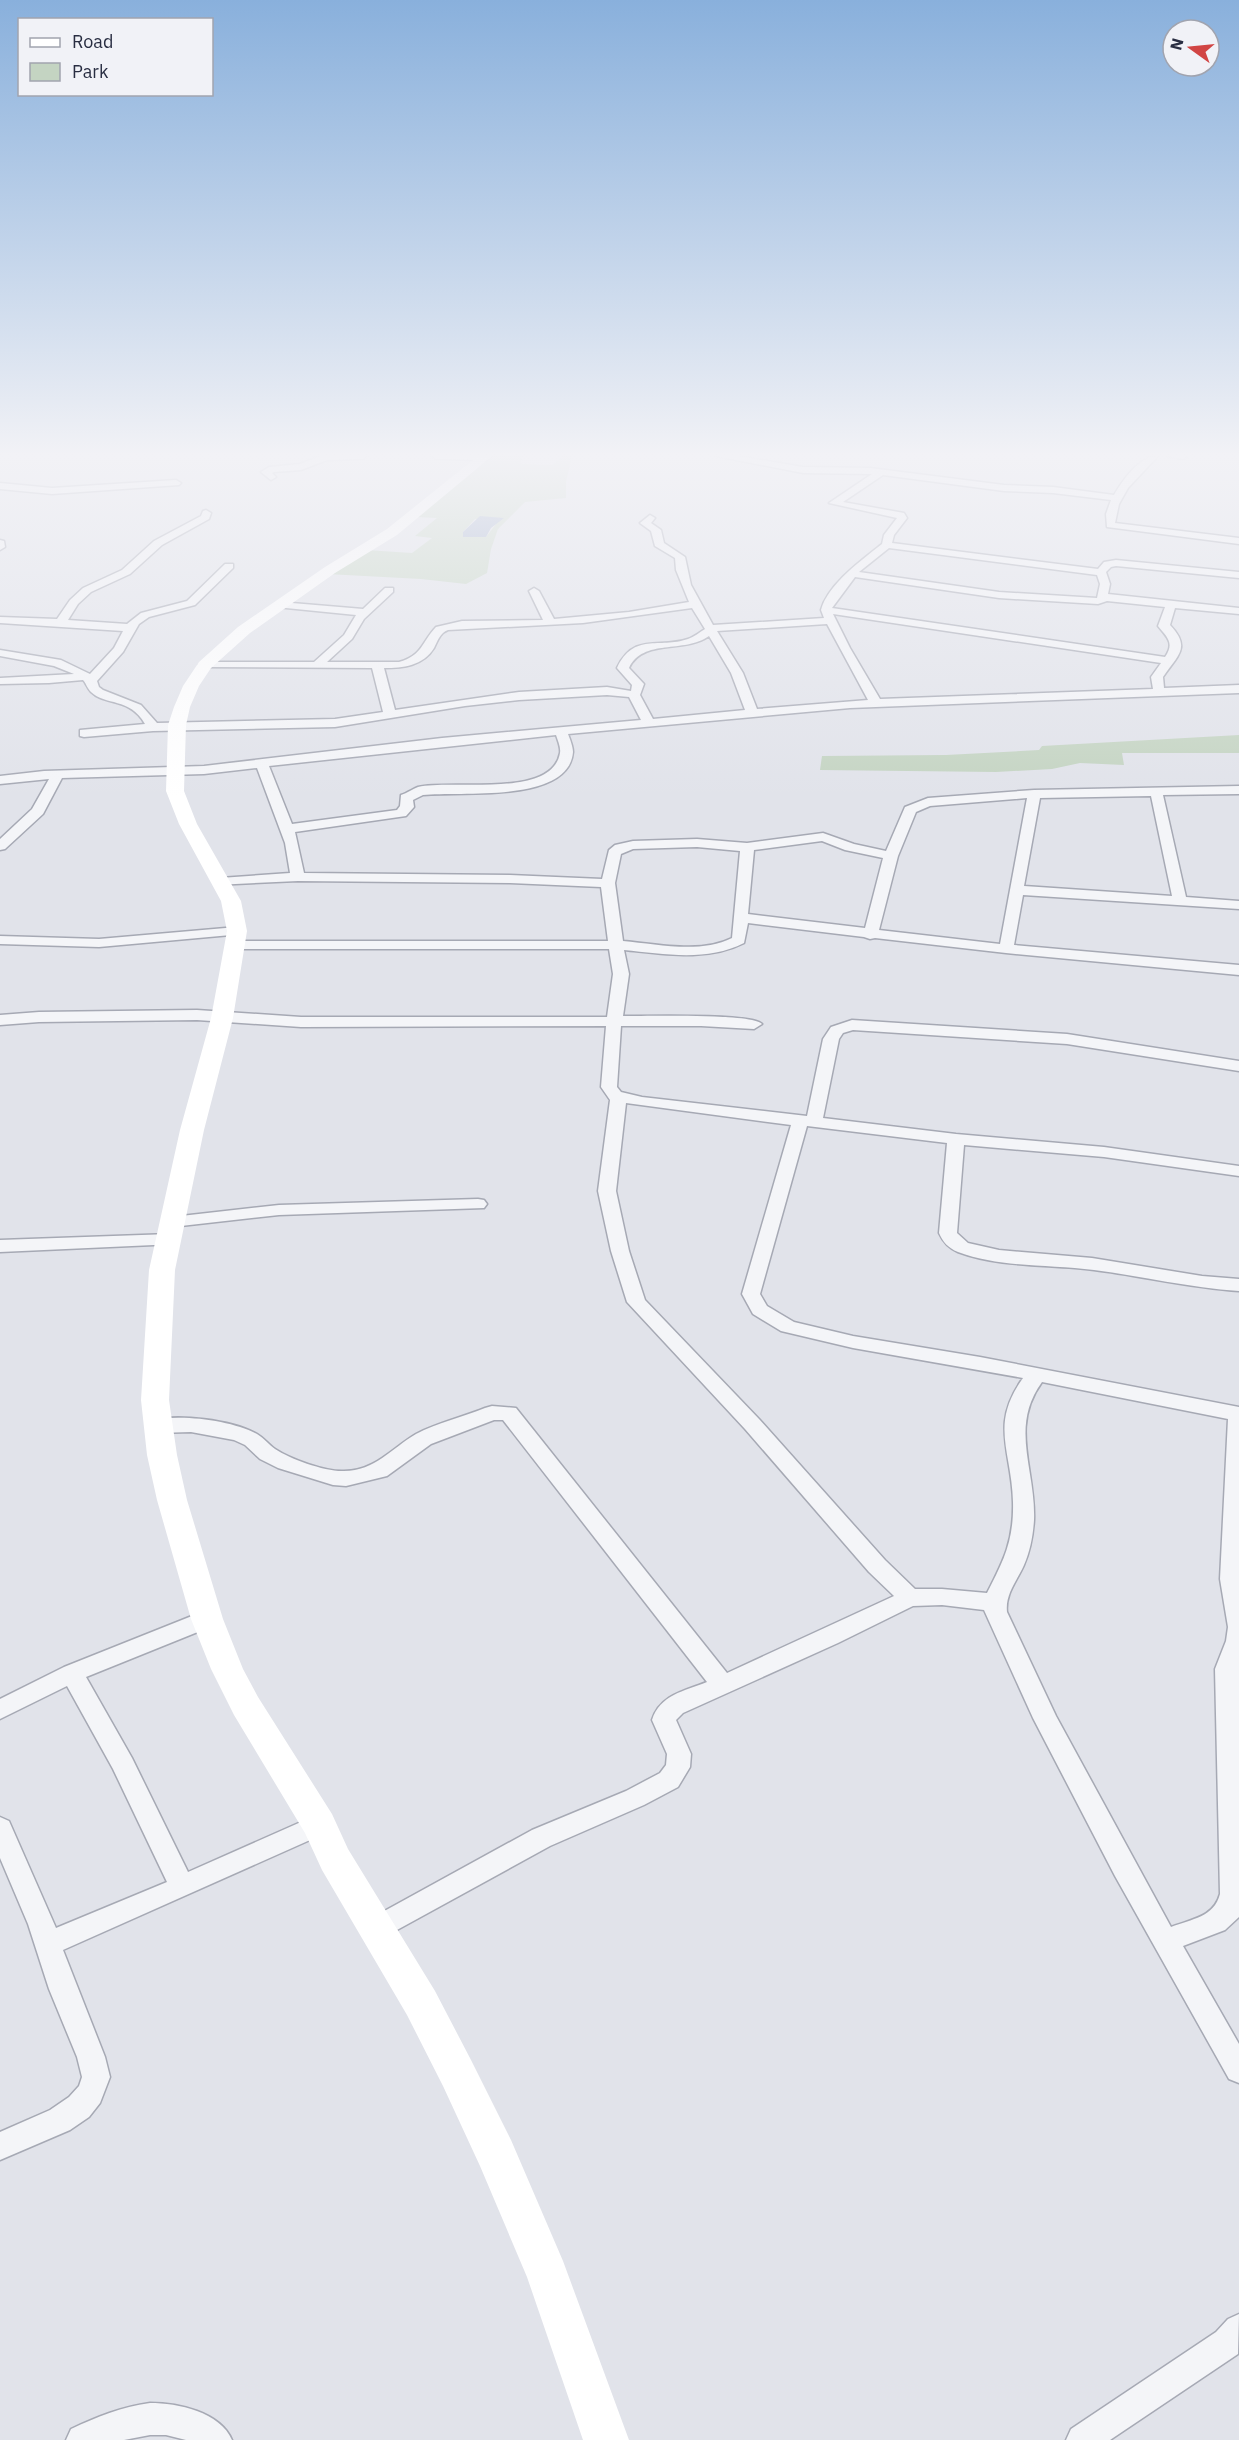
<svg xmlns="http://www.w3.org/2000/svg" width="1239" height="2440" font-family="'IBM Plex Sans',sans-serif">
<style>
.green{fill:#c4d4c2;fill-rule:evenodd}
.water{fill:#9babca}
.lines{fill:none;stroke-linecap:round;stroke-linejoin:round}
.street-casing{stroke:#a6a9b4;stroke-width:3}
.street{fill:#f4f5f8;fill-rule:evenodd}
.secondary{fill:#fff;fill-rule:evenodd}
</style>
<rect width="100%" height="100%" fill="#e1e3ea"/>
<!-- green -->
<path class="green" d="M487,456H523L520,463L522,464L551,465L554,464L561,456H572L566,482V498L525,502L498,529L491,549L487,573L466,584L421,579L327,574L366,550L412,553L432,538L415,536L437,518L416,517ZM475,519L496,524L486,537H463V532Z
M1239,735V753H1122L1124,765L1080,763L1052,769L996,772L820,770L822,756L946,755L1039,750L1042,746Z"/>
<!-- water -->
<path class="water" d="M480,516L504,518L491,528L486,537H463V532Z"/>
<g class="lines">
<defs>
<path id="street" d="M320,456H367L363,459L327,460L301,470L274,472L272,473L276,477L271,480L261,472L269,467L300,464Z
M432,456H490L491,457L486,460L436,459Z
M716,456H738L803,467L870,468L1004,485L1053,487L1114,495C1123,480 1139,456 1158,456L1128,488L1119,504L1115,523L1239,538V544L1107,527L1106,514L1111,500L1053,493L1004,491L883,475L843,502L904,513L907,518L894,535L892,543L1098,569L1104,562L1116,560L1239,572V578L1116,566L1111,567L1106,572L1110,584L1108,594L1239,608V614L1175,608L1170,625C1192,648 1177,656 1163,677L1164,688L1239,685V693L850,708L568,734C570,739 573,747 573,752C569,804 459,791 423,795L413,800L414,807L406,816L295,832L304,873L510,875L602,879L609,850L615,845L633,841L697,839L747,843L823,833L854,844L886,851L905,807L928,798L1034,790L1239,786V794L1163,795L1186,897L1239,901V909L1023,895L1014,945L1239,965V975L1006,953L875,938L870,939L864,937L748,923L744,943C707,962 664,954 624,950L629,974L623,1016C643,1016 753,1013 762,1024L754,1029L701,1026H621L617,1087L621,1092L642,1097L807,1116L823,1039L831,1027L852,1020L1067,1034L1239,1061V1071L1067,1044L853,1030L843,1033L839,1039L823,1118L956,1134L1104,1147L1239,1166V1176L1104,1157L964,1145L957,1233L968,1243L999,1250L1092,1258L1202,1276L1239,1279V1291C1190,1288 1142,1276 1094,1270C1049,1264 1001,1268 958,1252C948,1248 943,1242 939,1233L947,1143L807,1126L760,1294L767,1306L794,1322L853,1336L980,1357L1239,1407V1917L1225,1930L1183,1946L1239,2044V2083L1229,2079L1115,1876L1033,1718L984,1610L942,1605L913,1606L838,1643L683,1713L676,1720L691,1754L690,1767L678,1787L644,1805L550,1846L386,1936L377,1940L368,1936L364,1928L368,1920L532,1830L626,1791L660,1773L666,1765L667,1754L652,1720C660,1695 684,1691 707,1682L503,1420H494L431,1444L387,1476L346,1486L333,1485L278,1468L260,1459L245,1445L234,1440L191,1432L157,1433L150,1431L147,1426L150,1421C177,1413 232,1420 257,1434C264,1438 269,1445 275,1449C290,1459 326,1472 344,1471C375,1471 392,1448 416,1434C437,1423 463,1417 485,1408L492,1406L516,1408L727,1673L894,1596L869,1572L745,1429L627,1302L611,1251L598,1191L610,1100L601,1087L606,1026L301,1027L197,1020L39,1022L0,1025V1015L39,1012L197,1010L301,1017H607L613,974L609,949H236L229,945L236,941H608L601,887L510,883L298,881L215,885L213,882L220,878L290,873L285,843L257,768L204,774L62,778L43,814L5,849L0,850V839L32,809L49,779L0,784V776L44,771L204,766L442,738L641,720L629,697L607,695L519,700L465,706L335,727L153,731L84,737L80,736V730L145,724C130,697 105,706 91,692C87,688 86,683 83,680L49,683L0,684V678L74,674L54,666L0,656V650L61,660L90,674L114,648L123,631L0,623V617L57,619L70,600L83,588L122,570L154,541L201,516L203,511L206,510L211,513L209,519L162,545L130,574L91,592L78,604L68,620L127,624L141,613L187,601L225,564H233V568L195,605L149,617L139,624L123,652L97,681L99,687L103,690L141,705L157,723L335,719L383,712L372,668L201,667L199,665L205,662H314L344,635L356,615L276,607L275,605L280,602L363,609L385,588H393V592L364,619L352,639L327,662H399C423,655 421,643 436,627L462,621L543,620L529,591L534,588L539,591L554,619L629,612L689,602L676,570L675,558L655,546L651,531L640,523L650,515L655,518L651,523L661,530L664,543L685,557L691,585L713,625L824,618L821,610C828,584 862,560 882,544L884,535L897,518L829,503L872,474L803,473ZM889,548L1097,575L1100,584L1097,598L999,592L859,572ZM855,577L999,598L1098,604L1107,601L1165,607L1158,626C1167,637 1175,643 1165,657L832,608ZM692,608L705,629C700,632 694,637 688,639C659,649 634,632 617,668L632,685L631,691L607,687L519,692L395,710L384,668C403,668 423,666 434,648C438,640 440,633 448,630L583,623ZM833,614L1161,663L1151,677L1153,689L880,699L850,648ZM827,624L868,700L757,709L743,673L717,631ZM709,636L731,673L745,710L653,719L640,695L644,684L629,668C643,638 684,654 709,636ZM556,735C558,741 561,748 560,753C552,799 453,779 418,787C413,789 407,793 401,795L400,806L397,810L292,824L269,766ZM1151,796L1172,896L1024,886L1040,798ZM1027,798L1000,944L879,930L898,856L916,812L930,806ZM822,841L845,850L883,858L865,928L748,914L754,850ZM697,847L740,851L732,938C700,954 657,944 623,941L615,883L621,854L633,849ZM626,1103L791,1125L742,1294L753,1314L781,1331L853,1348L1023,1378C989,1425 1012,1451 1013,1502C1014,1540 1004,1560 987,1593L942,1589H915L885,1560L759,1419L645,1300L629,1251L616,1191ZM1042,1382L1228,1419L1220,1579L1228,1627L1226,1641L1215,1669L1220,1894C1214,1917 1192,1919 1171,1927L1056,1716L1007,1612C1005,1594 1017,1581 1024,1565C1030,1551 1033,1536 1034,1520C1036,1470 1009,1427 1042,1382Z
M1167,456H1187L1183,459Z
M176,480L181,483L179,485L52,494L0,489V483L52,488Z
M0,540L4,541L5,547L0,550Z
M237,927L242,928L244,931L242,934L99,947L0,944V936L99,939Z
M478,1199L484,1200L487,1204L484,1208L279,1215L172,1227L166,1226L163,1222L166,1218L172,1217L279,1205Z
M170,1234L176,1236L179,1240L176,1244L0,1252V1240Z
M207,1610L215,1613L218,1619L215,1625L86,1677L132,1758L188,1872L319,1814L328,1818L332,1825L328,1832L63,1950L105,2057L110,2077L100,2103L89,2117L70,2130L0,2160V2132L50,2110L69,2097L79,2086L82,2077L77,2057L49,1989L28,1924L0,1858V1817L9,1821L56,1928L167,1882L113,1769L67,1686L0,1719V1699L64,1667Z
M1239,2314L1238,2354L1110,2440H1066L1071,2429L1216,2332L1228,2319Z
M150,2403C178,2403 220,2412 232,2440H186L166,2435H150L124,2440H66L71,2429C97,2417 121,2407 150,2403Z"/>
</defs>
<!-- street casing -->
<use href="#street" class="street-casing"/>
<!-- street -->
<use href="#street" class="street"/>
<!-- secondary -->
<path class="secondary" d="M478,456H492L397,535L335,573L250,633L211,668L199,686L190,707L186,725L184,791L197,824L241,901L247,931L233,1018L204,1130L175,1270L169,1400L177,1455L187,1500L223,1619L243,1669L258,1697L332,1814L348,1849L435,1991L471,2060L511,2140L563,2261L629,2440H583L527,2277L480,2166L443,2086L407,2015L322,1870L305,1833L234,1715L211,1669L191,1619L157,1500L147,1455L141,1400L149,1270L180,1130L211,1018L227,931L221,901L179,824L166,791L168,725L174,707L183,686L199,662L238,627L325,567L387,529Z"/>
</g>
<!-- sky -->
<linearGradient id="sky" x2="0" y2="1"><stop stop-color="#89b0dc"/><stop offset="0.57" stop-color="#f2f2f6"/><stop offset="1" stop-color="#f2f2f6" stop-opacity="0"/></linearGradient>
<rect width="1239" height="798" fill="url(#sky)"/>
<!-- legend -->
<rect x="18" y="18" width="195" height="78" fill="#f1f2f7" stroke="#a1a4af" stroke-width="1.5"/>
<rect x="30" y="38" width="30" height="9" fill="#ffffff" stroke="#a1a4af" stroke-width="1.5"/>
<text x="72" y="48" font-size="18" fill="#292e42">Road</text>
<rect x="30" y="63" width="30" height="18" fill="#c4d4c2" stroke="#a1a4af" stroke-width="1.5"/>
<text x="72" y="78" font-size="18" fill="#292e42">Park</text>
<!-- north arrow -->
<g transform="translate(1191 48) rotate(285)"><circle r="28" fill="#f1f2f7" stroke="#a1a4af" stroke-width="1.5"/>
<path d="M0-4.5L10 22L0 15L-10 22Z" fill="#d14544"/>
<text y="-9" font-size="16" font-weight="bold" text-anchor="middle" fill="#292e42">N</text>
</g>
</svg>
